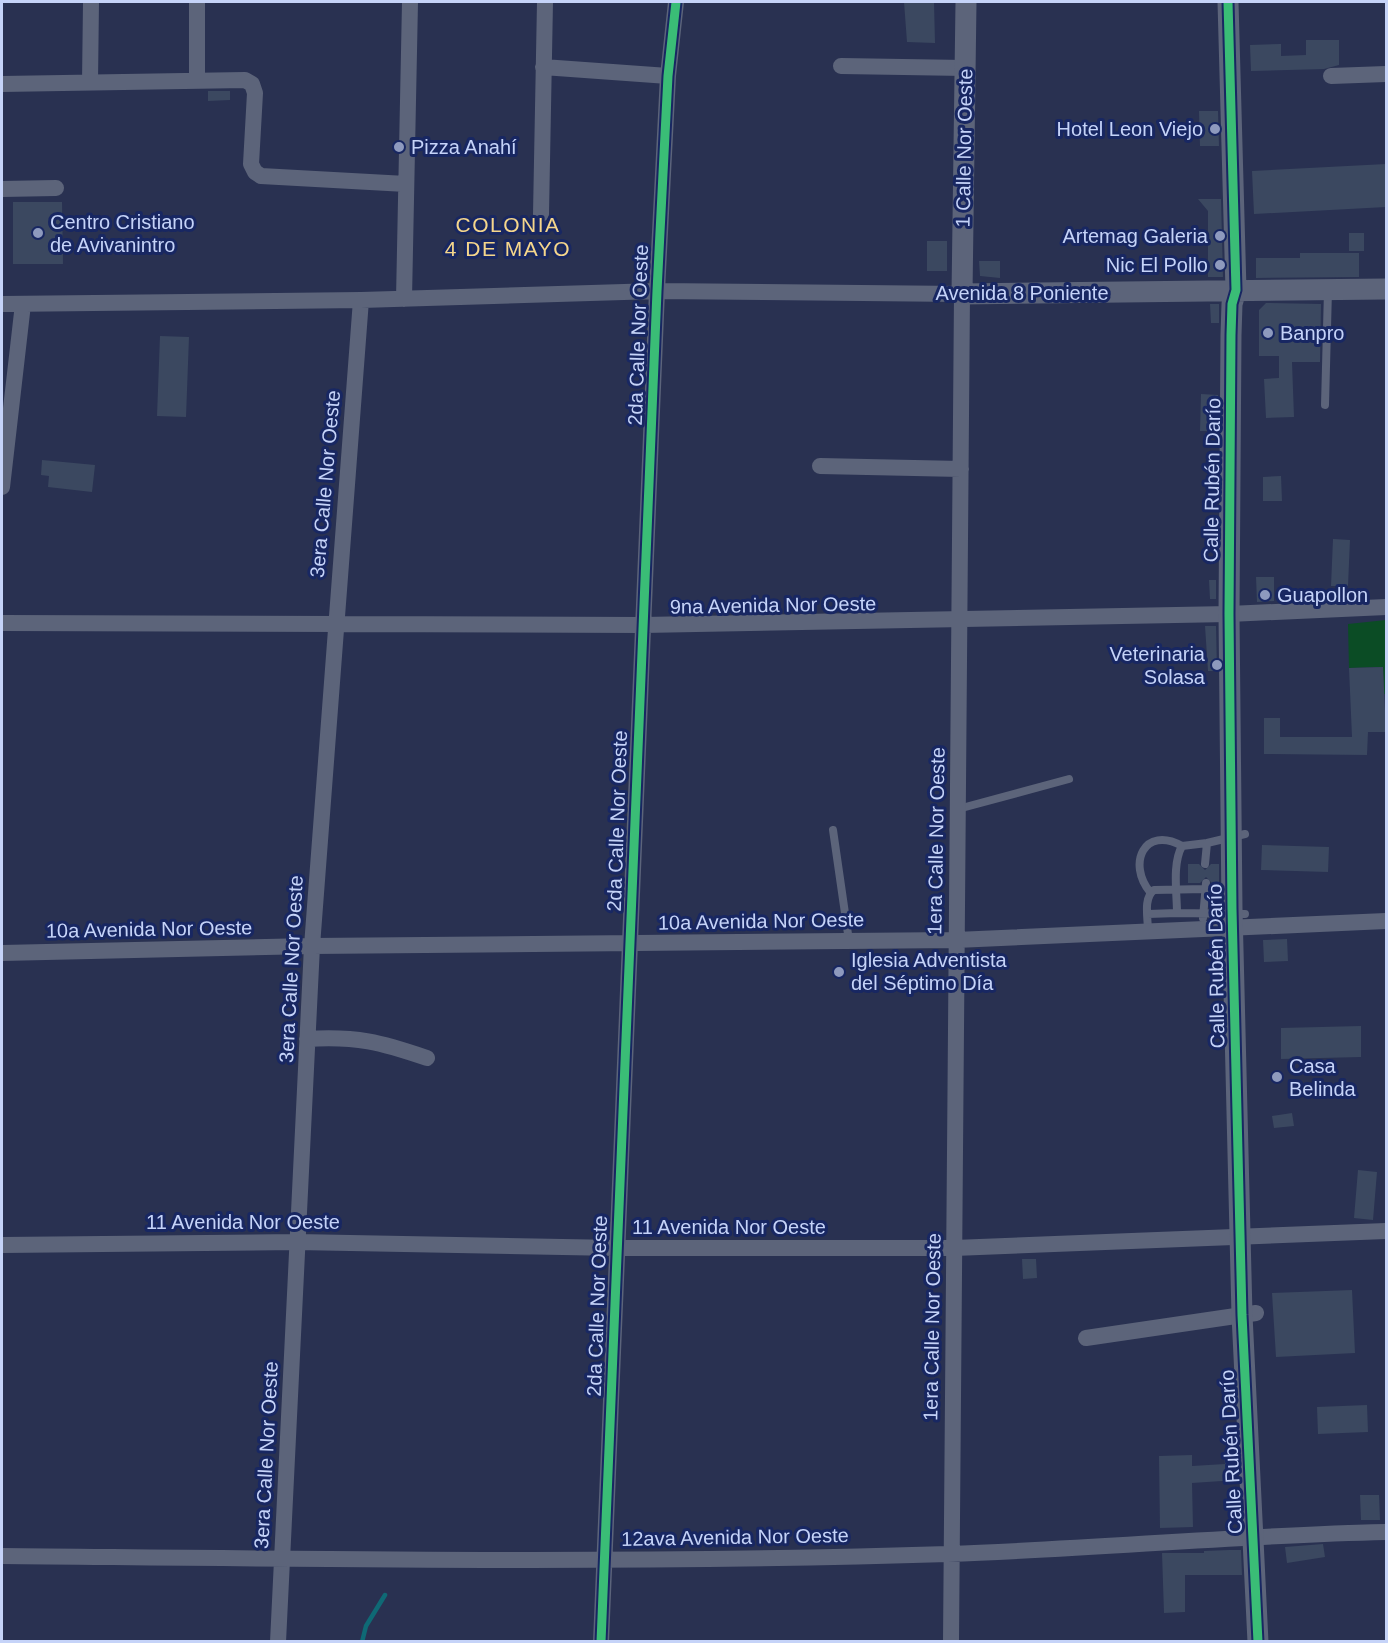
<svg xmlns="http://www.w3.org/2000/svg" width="1388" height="1643" font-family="Arial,sans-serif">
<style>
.green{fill:#0b4c25}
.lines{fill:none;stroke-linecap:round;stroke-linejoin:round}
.stream{stroke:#0f6975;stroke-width:4.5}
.building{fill:#3b4860}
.service{stroke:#5c647a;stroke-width:8}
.minor{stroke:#5c647a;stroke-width:16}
.tertiary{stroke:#5c647a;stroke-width:21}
.cycleway-casing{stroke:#182762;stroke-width:13}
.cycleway{stroke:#3abd76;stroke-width:9}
.poi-dot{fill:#8e9abe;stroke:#182762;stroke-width:2}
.labels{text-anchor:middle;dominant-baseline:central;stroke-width:6;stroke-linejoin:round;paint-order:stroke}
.poi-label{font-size:20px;fill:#c5d3f8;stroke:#182762;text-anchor:start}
.street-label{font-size:20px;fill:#c5d3f8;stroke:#182762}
.neighbourhood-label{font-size:21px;letter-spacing:1.5px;fill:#f5d68b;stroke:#182762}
</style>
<rect width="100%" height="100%" fill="#293151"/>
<!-- green -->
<path class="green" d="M1386,620V694H1384L1383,667L1349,668L1348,624Z"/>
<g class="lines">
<!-- stream -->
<path class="stream" d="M362,1642L366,1626L385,1595"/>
</g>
<!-- building -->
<path class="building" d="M904,2H934L935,43L907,42Z
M1306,40H1339V65L1324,69L1251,71L1250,45L1281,44V56L1306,55Z
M208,91H230V100L208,101Z
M1199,111H1218L1219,146H1200Z
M1386,164V207L1254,214L1252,171Z
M1198,199H1221L1223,277H1208V211Z
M13,202H62L63,264H13Z
M1349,233H1364V251H1349Z
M927,241H947V271H927Z
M1300,253H1359V277L1256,278V258H1300Z
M979,261H1000V278L980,276Z
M1266,303L1321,304L1320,362H1292L1294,417L1266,418L1264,379L1279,378V356H1259V310Z
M1210,304H1219V323H1211Z
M160,336L189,337L186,417L157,416Z
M1201,394L1218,395V431H1200Z
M42,460L95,465L92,492L48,487L49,476L41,475Z
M1281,476L1282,501H1263V477Z
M1333,539L1350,540L1348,586H1331Z
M1256,577H1274V601L1257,602Z
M1209,580H1216V599H1210Z
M1205,626H1216L1217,671H1208Z
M1383,667L1386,732H1368L1367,755L1264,754V718H1280V737H1352L1349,668Z
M1262,845L1329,847L1328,872L1261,870Z
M1188,864H1199L1205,870L1211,864H1219V883H1212L1206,877L1200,883H1188Z
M1287,939L1288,961L1264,962L1263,940Z
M1361,1026V1057L1281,1059V1028Z
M1292,1113L1294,1126L1274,1128L1272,1116Z
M1358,1170L1377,1172L1373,1220L1354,1218Z
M1022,1259H1036L1037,1278L1023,1279Z
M1352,1290L1355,1353L1276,1357L1272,1293Z
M1367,1405L1368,1432L1318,1434L1317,1407Z
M1236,1454L1237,1480L1192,1483L1193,1527L1160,1528L1159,1456L1192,1455V1466L1225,1464L1224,1455Z
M1360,1495H1379L1380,1520H1361Z
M1323,1544L1325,1557L1287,1563L1285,1547Z
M1229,1550H1241L1242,1575H1185V1612L1164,1613L1162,1553H1204V1551Z"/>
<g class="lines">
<!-- service -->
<path class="service" d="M1325,405L1328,290
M958,809L1069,779
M833,830L849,941
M1245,834L1207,843L1182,846C1172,864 1177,893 1177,913L1245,914
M1205,864L1207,843
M1150,892C1127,864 1144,825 1182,846
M1148,914L1177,913
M1203,918L1206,883
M1148,931C1148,918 1143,898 1154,890L1205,889"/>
<!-- minor -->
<path class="minor" d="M841,66L965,68
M543,67L668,76
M1331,76L1386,74
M197,80V2
M90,82L91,2
M2,84L245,80L252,84L255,93L251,164L255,172L261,176L406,184
M2,189L56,188
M541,214L545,2
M404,299L410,2
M2,304L361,300L657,291L962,294L951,1642
M820,466L961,469
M2,487L23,304
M2,623L643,625L1229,614L1386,607
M2,953L312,946L956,940L1386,921
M307,1039C357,1036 380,1042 427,1058
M2,1245L297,1242L617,1248H954L1386,1231
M1086,1338L1256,1313
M2,1556C317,1559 633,1564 948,1554C1095,1549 1240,1535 1386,1532
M278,1642L312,946L361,300
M601,1642L657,291L668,76L676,2"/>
<!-- tertiary -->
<path class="tertiary" d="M966,2L962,294L1386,289
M1228,2L1236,290L1232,304L1231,335L1229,614L1232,909L1242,1315L1258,1642"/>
<defs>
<path id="cycleway" d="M1228,2L1236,290L1232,304L1231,335L1229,614L1232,909L1242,1315L1258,1642
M601,1642L657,291L668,76L676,2"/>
</defs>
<!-- cycleway casing -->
<use href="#cycleway" class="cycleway-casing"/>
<!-- cycleway -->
<use href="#cycleway" class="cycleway"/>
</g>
<!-- markers -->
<g class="poi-dot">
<circle cx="1215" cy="129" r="6"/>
<circle cx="399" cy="147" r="6"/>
<circle cx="38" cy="233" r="6"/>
<circle cx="1220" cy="236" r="6"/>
<circle cx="1220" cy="265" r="6"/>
<circle cx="1268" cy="333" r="6"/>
<circle cx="1265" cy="595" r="6"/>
<circle cx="1217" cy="665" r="6"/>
<circle cx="839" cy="972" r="6"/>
<circle cx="1277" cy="1077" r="6"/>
</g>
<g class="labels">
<!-- poi labels -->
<g class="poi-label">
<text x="1203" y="129" text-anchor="end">Hotel Leon Viejo</text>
<text x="411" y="147">Pizza Anahí</text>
<text x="50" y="222">Centro Cristiano<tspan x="50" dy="23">de Avivanintro</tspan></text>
<text x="1208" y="236" text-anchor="end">Artemag Galeria</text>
<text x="1208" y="265" text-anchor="end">Nic El Pollo</text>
<text x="1280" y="333">Banpro</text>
<text x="1277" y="595">Guapollon</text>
<text x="1205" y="654" text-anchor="end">Veterinaria<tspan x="1205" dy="23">Solasa</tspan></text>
<text x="851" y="960">Iglesia Adventista<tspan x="851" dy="23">del Séptimo Día</tspan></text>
<text x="1289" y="1066">Casa<tspan x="1289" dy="23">Belinda</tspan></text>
</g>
<!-- street labels -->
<g class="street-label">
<text transform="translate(964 148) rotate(-89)">1 Calle Nor Oeste</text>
<text x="1022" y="293">Avenida 8 Poniente</text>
<text transform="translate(638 335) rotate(-88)">2da Calle Nor Oeste</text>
<text transform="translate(1212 480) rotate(-89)">Calle Rubén Darío</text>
<text transform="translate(325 484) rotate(-85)">3era Calle Nor Oeste</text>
<text transform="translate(773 605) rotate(-1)">9na Avenida Nor Oeste</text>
<text transform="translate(617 821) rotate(-88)">2da Calle Nor Oeste</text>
<text transform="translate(936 841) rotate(-89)">1era Calle Nor Oeste</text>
<text transform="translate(761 921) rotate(-1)">10a Avenida Nor Oeste</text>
<text transform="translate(149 929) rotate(-1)">10a Avenida Nor Oeste</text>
<text transform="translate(1216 966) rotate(-91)">Calle Rubén Darío</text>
<text transform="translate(291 969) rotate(-87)">3era Calle Nor Oeste</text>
<text x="243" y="1222">11 Avenida Nor Oeste</text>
<text x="729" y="1227">11 Avenida Nor Oeste</text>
<text transform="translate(597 1306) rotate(-88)">2da Calle Nor Oeste</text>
<text transform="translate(932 1327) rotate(-89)">1era Calle Nor Oeste</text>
<text transform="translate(1231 1452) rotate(-93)">Calle Rubén Darío</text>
<text transform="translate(266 1455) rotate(-87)">3era Calle Nor Oeste</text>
<text transform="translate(735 1537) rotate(-1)">12ava Avenida Nor Oeste</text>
</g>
<!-- neighbourhood labels -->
<g class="neighbourhood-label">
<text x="508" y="224">COLONIA<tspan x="508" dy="24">4 DE MAYO</tspan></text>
</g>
</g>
<!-- border -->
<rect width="1388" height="1643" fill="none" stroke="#c5d3f8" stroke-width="6"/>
</svg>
